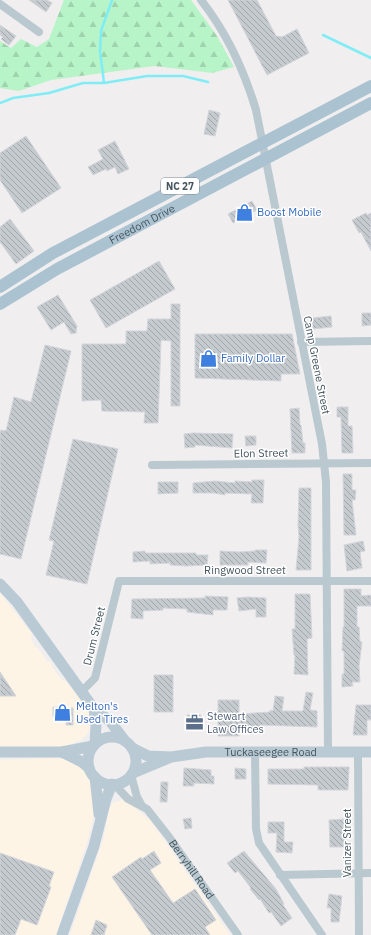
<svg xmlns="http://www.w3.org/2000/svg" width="371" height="935" font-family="'IBM Plex Sans',sans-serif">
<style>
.commercial{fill:#fef4e6}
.forest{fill:url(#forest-firs)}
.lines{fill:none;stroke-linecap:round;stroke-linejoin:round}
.stream{stroke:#7fedf6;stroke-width:2.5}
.building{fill:url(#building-back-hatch);stroke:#d2d5db}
.street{stroke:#bac9cf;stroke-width:8}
.secondary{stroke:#bacad5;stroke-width:11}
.primary{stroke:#abc3d1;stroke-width:12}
.labels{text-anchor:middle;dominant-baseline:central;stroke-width:3;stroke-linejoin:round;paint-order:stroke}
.shield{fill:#fff;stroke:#7c888e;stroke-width:1}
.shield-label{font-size:10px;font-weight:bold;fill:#44555e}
.shop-label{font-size:11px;fill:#366cbe;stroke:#fff;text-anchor:start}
.street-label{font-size:11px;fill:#44555e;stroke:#fff}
.service-label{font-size:11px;fill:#4e5e75;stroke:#fff;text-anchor:start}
</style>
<defs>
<pattern id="forest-firs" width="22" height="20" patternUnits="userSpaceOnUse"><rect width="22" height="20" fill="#b7f4c7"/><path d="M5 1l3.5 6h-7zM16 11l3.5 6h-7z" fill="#9fd3ad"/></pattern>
<pattern id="building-back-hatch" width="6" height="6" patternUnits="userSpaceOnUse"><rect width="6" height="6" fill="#c5cacf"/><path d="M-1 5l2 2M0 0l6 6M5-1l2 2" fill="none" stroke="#a2a7ab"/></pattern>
</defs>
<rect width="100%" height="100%" fill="#f1eeef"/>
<!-- commercial -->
<path class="commercial" d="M0,593L32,634L31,639L35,647L38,648L47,661L51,662L52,667L61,679L65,681L87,706L90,716V727L87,734L81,740L62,747H0Z
M58,758L70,760L88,772L91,777L94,813L88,840L56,935H0V760Z
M121,800L130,804L150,820L230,935H70L104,837L109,808L113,803Z"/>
<!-- forest -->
<path class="forest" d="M64,0H191L217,36L234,67L212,73L155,66L51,80L19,91L0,88V41L11,48L21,39L37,47L49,39Z"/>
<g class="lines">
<!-- stream -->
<path class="stream" d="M323,35L371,58
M104,83L100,51L101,31L112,0
M0,103L13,98L49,93L83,83H104L147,76H183L208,82"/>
</g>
<!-- building -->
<path class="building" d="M29,0H47L52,3L46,12Z
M228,0H257L276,36L282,37L297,29L309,53L267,75Z
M0,25L16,36L9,45L1,39L3,37L0,35Z
M209,110L220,113L215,136L204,134Z
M26,136L61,188L22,213L0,180V153Z
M115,141L129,169L118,174L115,167L107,171L106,169L93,175L88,167L103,159L98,150Z
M252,201L257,210L233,223L228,214Z
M366,213L367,215L371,213V251L361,232L359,233L352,220Z
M10,219L34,251L16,264L0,242V227Z
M159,261L175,289L106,328L90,300Z
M58,295L77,326L76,333L71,334L64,322L51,330L37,307Z
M171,304H180V406H171V341L161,340L158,423H144L145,412L102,411L101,400L82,401V344H126V331H147L148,319H171Z
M362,313H371V325L362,326Z
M331,316L332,327L313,329L312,318Z
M195,334H292L300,374H281V381L195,378Z
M45,345L71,351L21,559L0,554V433L1,430L6,431L14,397L31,402Z
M337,407H348V426H352L353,453H342L341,417H337Z
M299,408L300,425H301L303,443H305V453H292L290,409Z
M193,433L233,434L232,448L195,445V447L185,448L184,434Z
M245,436H256V445L246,446Z
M73,439L118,449L87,584L46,575L54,541L49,540Z
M343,474H352V490H356L355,500H352L356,535H344Z
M252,480H264L263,503H251L252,494L225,493V495L214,493H193V483L215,481L235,483V481L252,482Z
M158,482H178V493L158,494Z
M299,488H311V570H296L299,537L298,525Z
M363,541L365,551L360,552L362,568L347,571L344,545Z
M255,550H267L266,563L248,562V565H220V551L239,552L255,551Z
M145,551V553H196V555H208L207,565L186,566L170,565V563L150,564V561L133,562V552Z
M344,589H361V596L371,595V606H357V627H359L360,642H362L359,666L360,682H352L353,686L342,687V674H344V651H342L343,627H344Z
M295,594H310L312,638L307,639L308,675L294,674L295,655H294L292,629H295Z
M205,596L228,597L227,610H213V615L187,612V609L163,608V610L143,611V619L131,618L132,599L205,598Z
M248,597L266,598V617H256V609L239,611L237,598Z
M0,672L16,696H0Z
M154,675H173V712H154Z
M306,692L313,693L310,710L317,711V727L261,725V731L239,733V736H218V700H239V714L270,712V710L273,711L275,696L284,697L282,711H303Z
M356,705H371V720H367V735H353Z
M53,707L73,708V725H66V717H53Z
M187,715H201V725L188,726Z
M304,767H349L348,790H318V785L268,784V769H304Z
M184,768L211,770V776H214V784L194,783V786H183Z
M235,768L246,769V779H235Z
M161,782H168L167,802H160Z
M191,818L192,828L185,829L183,819Z
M344,819L345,847H330L329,820Z
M268,822H284V842H293L292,853L276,852L277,833H268Z
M154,851L161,863L150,870L173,903L195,889L216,920L205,927L210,935H152L112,877L141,857L142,859Z
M244,851L276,889L284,904L283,905L292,918L281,926L271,912L269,913L260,899L259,900L250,889L251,888L238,871L235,873L227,863Z
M0,853L54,872L49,886L51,887L37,925L21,919L15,935H0Z
M329,894L342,896L339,922H331V908H327Z
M96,920L107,925L104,935H91Z"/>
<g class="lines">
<!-- street -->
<g class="street">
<path d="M201,0C227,33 244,70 256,110L322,444L326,482L328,752"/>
<path d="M0,4L39,32"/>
<path d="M301,342L371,341"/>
<path d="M152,465L371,463"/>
<path d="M82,691L95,678L119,581H371"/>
<path d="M255,752L256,829L259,843L322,935"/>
<path d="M358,752L359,935"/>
<path d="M131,775L137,797L142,806"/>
<path id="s1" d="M114,784L128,799L147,809L169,837L238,935"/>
<path d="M280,875L371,873"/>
</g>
<!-- secondary -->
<g class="secondary">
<path d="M0,584L17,602L94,709L110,721L125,741"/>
<path d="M94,709L96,726L95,744"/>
<circle cx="112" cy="761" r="24"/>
<path id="s2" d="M132,748L148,756L171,757L206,752H371"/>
<path d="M0,752H62L93,746"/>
<path d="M62,752L82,762L89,768"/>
<path d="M133,773L169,758"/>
<path d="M95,777L99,814"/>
<path d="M62,935L94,846L106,799L112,784"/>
</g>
<!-- primary -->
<g class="primary">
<path d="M0,287L53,253L371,86"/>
<path id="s3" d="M0,304L57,269L371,103"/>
</g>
</g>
<!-- icons -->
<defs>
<symbol id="shop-bare" viewBox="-9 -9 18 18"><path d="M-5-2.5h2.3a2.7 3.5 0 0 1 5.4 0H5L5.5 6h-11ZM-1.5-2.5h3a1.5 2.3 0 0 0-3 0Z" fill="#3f7fe0" stroke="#fff" stroke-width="2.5" paint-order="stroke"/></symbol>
<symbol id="office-bare" viewBox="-9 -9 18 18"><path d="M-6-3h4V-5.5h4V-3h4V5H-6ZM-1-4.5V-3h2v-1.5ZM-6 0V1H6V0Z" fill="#5c6f8a" stroke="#fff" stroke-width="2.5" paint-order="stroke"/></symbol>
</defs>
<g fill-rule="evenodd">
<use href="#shop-bare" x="232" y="200" width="25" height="25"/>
<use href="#shop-bare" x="196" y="346" width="25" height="25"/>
<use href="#shop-bare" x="50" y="700" width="25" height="25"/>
<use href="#office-bare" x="182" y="710" width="25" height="25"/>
</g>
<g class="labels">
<!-- shield labels -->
<rect class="shield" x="161" y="178" width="38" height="16" rx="3"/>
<g class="shield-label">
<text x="180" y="186">NC 27</text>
</g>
<!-- shop labels -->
<g class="shop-label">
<text x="257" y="212">Boost Mobile</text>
<text x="221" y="358">Family Dollar</text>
<text x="76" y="706">Melton's<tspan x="76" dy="13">Used Tires</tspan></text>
</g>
<!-- street labels -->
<g class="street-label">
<text stroke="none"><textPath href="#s3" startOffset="163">Freedom Drive</textPath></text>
<text transform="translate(317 365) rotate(79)">Camp Greene Street</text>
<text transform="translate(261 453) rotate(-1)">Elon Street</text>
<text x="245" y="570">Ringwood Street</text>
<text transform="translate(94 636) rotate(-76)">Drum Street</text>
<text stroke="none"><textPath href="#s2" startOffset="141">Tuckaseegee Road</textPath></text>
<text transform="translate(347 843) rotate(-90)">Vanizer Street</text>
<text stroke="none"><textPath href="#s1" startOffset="117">Berryhill Road</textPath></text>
</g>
<!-- service labels -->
<g class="service-label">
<text x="207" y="716">Stewart<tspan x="207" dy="13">Law Offices</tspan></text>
</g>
</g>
</svg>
